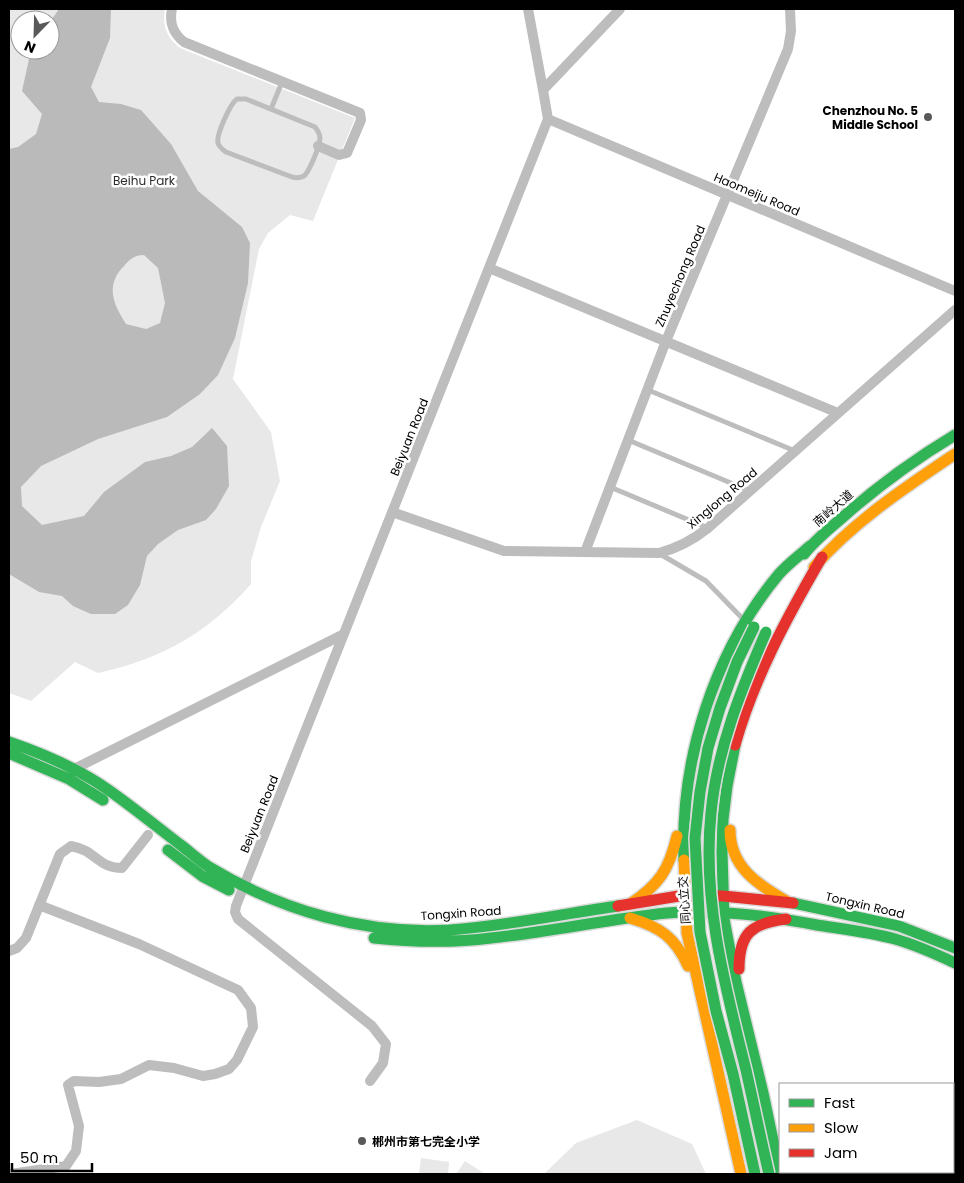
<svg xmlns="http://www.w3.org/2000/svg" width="964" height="1183" font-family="Poppins,'Noto Sans SC',sans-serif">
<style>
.green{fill:#e8e8e8;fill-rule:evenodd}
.water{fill:#bababa;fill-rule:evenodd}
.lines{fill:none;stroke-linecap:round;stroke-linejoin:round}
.fast-casing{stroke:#dbdbdb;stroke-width:14}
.slow-casing{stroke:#dbdbdb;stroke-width:14}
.jam-casing{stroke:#dbdbdb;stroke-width:14}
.lane{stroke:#bdbdbd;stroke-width:5}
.street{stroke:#bdbdbd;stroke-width:10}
.fast{stroke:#30b455;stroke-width:11}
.slow{stroke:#ff9f0a;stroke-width:11}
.jam{stroke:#e5322d;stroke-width:11}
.fast-bridge-casing{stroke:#dbdbdb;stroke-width:14;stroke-linecap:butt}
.fast-bridge{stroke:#30b455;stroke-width:11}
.poi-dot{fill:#595959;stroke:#fff;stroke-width:2}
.labels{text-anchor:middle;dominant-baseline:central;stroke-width:5;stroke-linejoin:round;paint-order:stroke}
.poi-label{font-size:12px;font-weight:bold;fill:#000;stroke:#fff;text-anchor:end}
.park-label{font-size:12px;fill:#2d2d2d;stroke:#fff}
.street-label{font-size:12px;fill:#000;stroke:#fff}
</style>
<rect width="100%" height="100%" fill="#fff"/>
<!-- green -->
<path class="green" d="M9,9H165C162,26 167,38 180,48L355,118L313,221L290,215L268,233L259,249L233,379L271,432L280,481L261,527L251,561V584C208,633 162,659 98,673L75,662L31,701L9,693ZM20,20H50V50H20Z
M637,1120L692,1144L706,1174H544L576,1143Z
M421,1158L449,1162L448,1174H419Z
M465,1161L485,1174H456Z"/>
<!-- water -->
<path class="water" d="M59,9H111L110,38L91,87L99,102L121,104L141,110L171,144L198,191L242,227L250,243L248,283L235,338L218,375L200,394L167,417L98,439L41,466L21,487L22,506L42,525L84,516L104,492L145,462L171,456L192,447L212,428L227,446L229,486L216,509L206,520L178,530L158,544L147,556L140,585L128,605L115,614H91L73,606L62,596L39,592L9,574V149L18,147L36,134L42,114L22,91L31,50H50V22ZM144,255L158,268L165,303L160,323L146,329L126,324C113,304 105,285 124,266C130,259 134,255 144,255Z"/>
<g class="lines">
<defs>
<path id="fast" d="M804,554C815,540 829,529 843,517C878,486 915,459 955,435
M9,742C44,754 77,768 107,789C133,807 157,827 182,846C191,853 200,861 209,867C282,911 365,935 450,930C506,926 562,914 618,906
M735,745L727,786L723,819L722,852L724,919L736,982L763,1093L780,1174
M11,754L69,779L103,800
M168,850L202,876L229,890
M684,860C680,759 714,652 779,574C788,564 800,555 810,546
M793,903L899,926L955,948
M374,938C413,942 452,943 491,938C550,932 608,919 667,913C717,909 768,916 817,925C843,929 870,932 895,939C916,945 936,954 955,963"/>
<path id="slow" d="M814,567C853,522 906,487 955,454
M730,830C730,867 758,885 788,902
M684,860L687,933L741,1174
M630,904C659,885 669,870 677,836
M630,918C660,927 675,937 688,966"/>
<path id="jam" d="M735,745C754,678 787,617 822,557
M618,906L685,895L723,896L793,903
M739,969C739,933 752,923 786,919"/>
</defs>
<!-- fast casing -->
<use href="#fast" class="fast-casing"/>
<!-- slow casing -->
<use href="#slow" class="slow-casing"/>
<!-- jam casing -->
<use href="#jam" class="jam-casing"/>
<!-- lane -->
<path class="lane" d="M237,99H246L315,127C318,131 320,134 320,138C320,146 309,172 304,176C300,178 296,178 292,177L226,152C222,149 219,147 218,143C216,135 230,104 237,99Z
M271,109L282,82
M648,390L795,451
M628,440L750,491
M610,487L708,528
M660,554L706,581L743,619"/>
<!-- street -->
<path class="street" d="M172,9C169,23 173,33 184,42L360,113L361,120L347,153L339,155L318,146
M528,9L543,90
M548,119L955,291
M489,268L838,413
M392,512L504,551L659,553C678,548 693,540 708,528L955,310
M585,552L666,341L788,49L791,31L790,9
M74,769L344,634
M9,951L17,948L26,938L60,854L71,846C76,847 82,849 86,851C100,860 105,868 122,868L148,835
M370,1081L383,1063L386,1044L372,1026L238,919L235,912L236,906L548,119L543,90L620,9
M10,1174L66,1166L76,1151L79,1126L68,1085L74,1081L99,1082L121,1079L149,1065L174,1068L203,1076L215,1074L229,1069L237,1060L253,1027L251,1008L238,990L139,944L39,905"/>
<!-- fast -->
<use href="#fast" class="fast"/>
<!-- slow -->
<use href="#slow" class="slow"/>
<!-- jam -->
<use href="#jam" class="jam"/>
<defs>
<path id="fast-bridge" d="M754,627L737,662L720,708L708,748L700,792L695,838L700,932L716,1011L733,1074L755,1174
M766,632C741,690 717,749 711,813C702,901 725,986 746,1070C754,1105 761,1140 769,1174"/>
</defs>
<!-- fast-bridge casing -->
<use href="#fast-bridge" class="fast-bridge-casing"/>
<!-- fast-bridge -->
<use href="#fast-bridge" class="fast-bridge"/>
</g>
<!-- markers -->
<g class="poi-dot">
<circle cx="928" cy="117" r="5"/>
<circle cx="362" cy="1141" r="5"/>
</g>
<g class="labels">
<!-- poi labels -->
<g class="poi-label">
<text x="918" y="110">Chenzhou No. 5<tspan x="918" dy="14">Middle School</tspan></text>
<text x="372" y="1141" text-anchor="start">郴州市第七完全小学</text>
</g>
<!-- park labels -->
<g class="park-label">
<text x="144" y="180">Beihu Park</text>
</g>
<!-- street labels -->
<g class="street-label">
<text transform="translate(757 194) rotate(23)">Haomeiju Road</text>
<text transform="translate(680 276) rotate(-67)">Zhuyechong Road</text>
<text transform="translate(409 437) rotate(-68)">Beiyuan Road</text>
<text transform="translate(722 498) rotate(-40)">Xinglong Road</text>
<text transform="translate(833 508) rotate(-41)">南岭大道</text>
<text transform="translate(259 814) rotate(-68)">Beiyuan Road</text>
<text transform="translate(684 900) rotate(-94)">同心立交</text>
<text transform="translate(865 905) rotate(13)">Tongxin Road</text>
<text transform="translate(461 913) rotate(-4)">Tongxin Road</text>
</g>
</g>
<!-- border -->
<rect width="964" height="1183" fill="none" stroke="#000000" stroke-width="20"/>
<!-- legend -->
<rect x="779" y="1083" width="175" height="90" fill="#ffffff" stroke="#999999"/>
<rect x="789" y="1099" width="25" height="8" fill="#30b455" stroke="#999999"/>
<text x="824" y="1108" font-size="15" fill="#000000">Fast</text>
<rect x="789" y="1124" width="25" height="8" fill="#ff9f0a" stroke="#999999"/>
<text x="824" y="1133" font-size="15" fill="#000000">Slow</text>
<rect x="789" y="1149" width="25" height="8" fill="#e5322d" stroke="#999999"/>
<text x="824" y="1158" font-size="15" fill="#000000">Jam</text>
<!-- north arrow -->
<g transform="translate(35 35) rotate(203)"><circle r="24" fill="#ffffff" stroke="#999999"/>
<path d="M0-4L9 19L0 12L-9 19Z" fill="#595959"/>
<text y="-8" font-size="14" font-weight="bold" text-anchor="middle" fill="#000000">N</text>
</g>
<!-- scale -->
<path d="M12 1163v8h80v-8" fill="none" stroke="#000000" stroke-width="2.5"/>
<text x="20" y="1163" font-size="15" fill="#000000" stroke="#ffffff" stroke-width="4" paint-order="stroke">50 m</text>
</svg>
